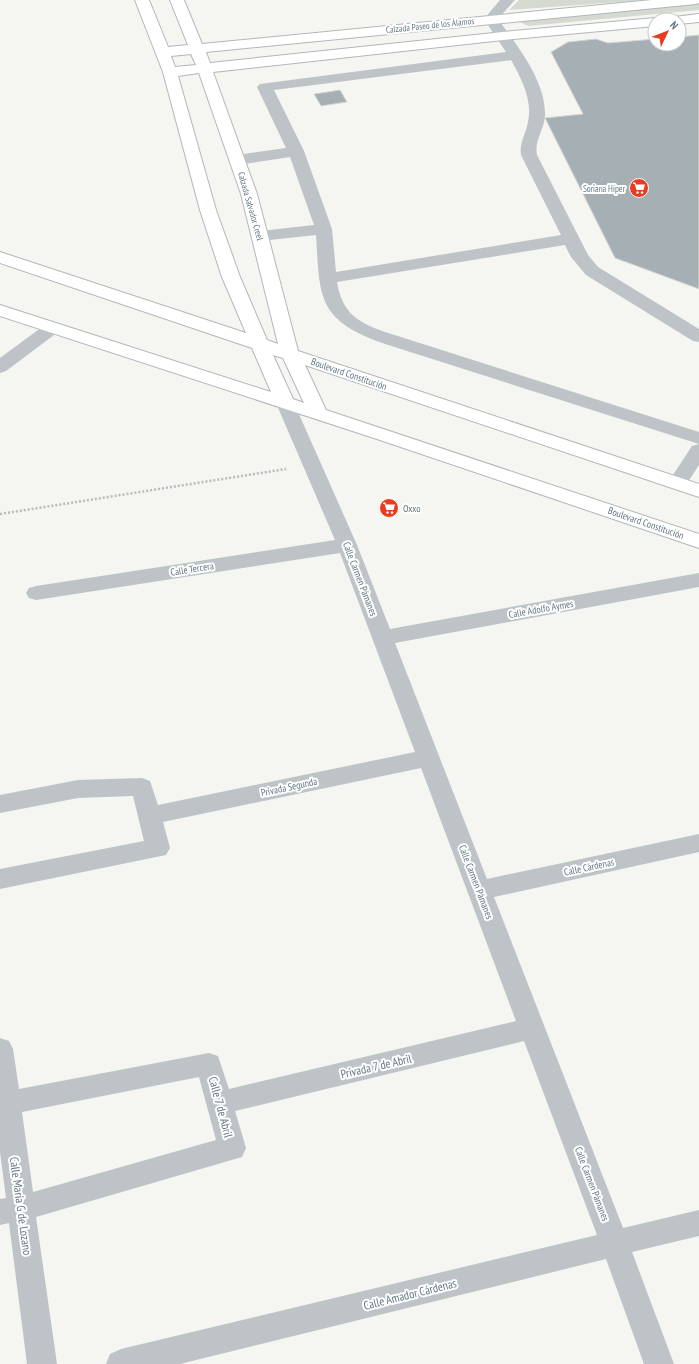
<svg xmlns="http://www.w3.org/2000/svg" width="699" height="1364" font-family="'PT Sans Narrow',sans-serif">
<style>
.green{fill:#d5dad0}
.building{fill:#a6b0b4;stroke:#d6d6d4}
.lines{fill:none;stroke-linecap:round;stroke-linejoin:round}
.major-casing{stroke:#b1b7ba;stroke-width:2}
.path{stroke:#b7bbbd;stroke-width:2.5;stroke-dasharray:2 2;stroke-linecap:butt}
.minor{fill:#bdc3c6;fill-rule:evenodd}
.major{fill:#fff;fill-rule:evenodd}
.labels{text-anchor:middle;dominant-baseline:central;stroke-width:4;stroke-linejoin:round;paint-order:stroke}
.far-street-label{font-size:9px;fill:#637883;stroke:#fff}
.far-poi-label{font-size:9px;fill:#637883;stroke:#fff;text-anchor:end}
.street-label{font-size:10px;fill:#637883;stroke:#fff}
.poi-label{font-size:10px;fill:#637883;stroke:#fff;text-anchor:start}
.near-street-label{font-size:12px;fill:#637883;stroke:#fff}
</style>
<rect width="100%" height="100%" fill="#f5f5f1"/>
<!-- green -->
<path class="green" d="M519,0H648L509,10Z
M699,1V10L528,26L516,20Z"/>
<!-- building -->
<path class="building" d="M699,35V289L615,258L545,118L583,114L551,52L568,42L596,39L608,43L655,39V44H679V37Z
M340,90L347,102L321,106L314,94Z"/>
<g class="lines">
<defs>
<path id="major" d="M135,0H149L168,47L188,45L170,0H184L202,44L652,0H699V3L696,4L206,52L210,63L503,32L655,18L660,19L655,20V26L503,40L213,72L257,194L298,351L699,484V497L305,365L326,410L699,534V548L377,439L0,316V305L271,392L252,348L0,263V252L246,333L222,277L200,210L163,72ZM191,54L196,65L175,67L171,56ZM199,73L241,194L278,344L267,340L240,277L216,210L178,76ZM273,355L283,358L304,403L293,399Z
M699,14V22L679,24V20H672L674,17Z"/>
</defs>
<!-- major casing -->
<use href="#major" class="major-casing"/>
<!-- path -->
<path class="path" d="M0,514L286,469"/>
<!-- minor -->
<path class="minor" d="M500,0H515L498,19C518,47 546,81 545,116C544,130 534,141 537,155L588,255L598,267L699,329V342L693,341L586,275L571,257L565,245L337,282C342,311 355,321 382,331L699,432V465L684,488L677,490L670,488L667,484L692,446L699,444L382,343C317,319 320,298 316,235L260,241L254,240L252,236L254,232L260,231L314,225L290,157L237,165L231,163L229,160L231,157L237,155L286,148L257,87L260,84L506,52L484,19ZM511,60C521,78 533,100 528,122C526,134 519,143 521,155L561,235L336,272L332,229L304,151L274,90Z
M52,323L58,324L61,328L58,332L6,371L0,373V358L46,324Z
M285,397L292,399L294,403L357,545L390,629L699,573V587L395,643L487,879L699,834V852L494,897L623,1228L699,1210V1236L632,1252L674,1364H644L606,1259L180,1364H106L110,1354L121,1349L597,1235L524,1041L235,1111L246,1148L242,1157L36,1217L57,1364H27L9,1223L0,1225V1199L6,1198L0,1152V1038L9,1041L13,1049L19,1089L209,1053L218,1056L229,1089L516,1021L421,768L163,822L170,848L166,855L0,889V869L144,841L133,796L78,798L0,813V795L78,780L142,778L150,781L158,805L415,752L340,553L36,600L29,598L26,593L29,588L36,586L335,540L276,403L278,399ZM199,1077L216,1140L33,1192L22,1112Z"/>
<!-- major -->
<use href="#major" class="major"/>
</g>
<!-- icons -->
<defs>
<symbol id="supermarket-disc" viewBox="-11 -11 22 22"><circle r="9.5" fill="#e73c1f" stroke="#fff"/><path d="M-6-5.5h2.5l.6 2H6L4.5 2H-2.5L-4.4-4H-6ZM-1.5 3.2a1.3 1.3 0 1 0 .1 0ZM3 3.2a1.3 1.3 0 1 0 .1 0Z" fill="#fff"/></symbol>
</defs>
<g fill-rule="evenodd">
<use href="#supermarket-disc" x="628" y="177" width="22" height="22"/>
<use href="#supermarket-disc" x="378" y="497" width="22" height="22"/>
</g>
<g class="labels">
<!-- far-street labels -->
<g class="far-street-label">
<text transform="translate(430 25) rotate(-6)">Calzada Paseo de los Álamos</text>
<text transform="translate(251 206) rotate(74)">Calzada Salvador Creel</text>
</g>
<!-- far-poi labels -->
<g class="far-poi-label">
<text x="625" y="188">Soriana Híper</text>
</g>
<!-- street labels -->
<g class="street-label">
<text transform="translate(349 374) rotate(19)">Boulevard Constitución</text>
<text transform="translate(646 523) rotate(19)">Boulevard Constitución</text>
<text transform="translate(192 569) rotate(-9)">Calle Tercera</text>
<text transform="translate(360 579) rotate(69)">Calle Carmen Pámanes</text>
<text transform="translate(541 609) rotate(-10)">Calle Adolfo Aymes</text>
<text transform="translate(289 787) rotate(-12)">Privada Segunda</text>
<text transform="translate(589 867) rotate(-12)">Calle Cárdenas</text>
<text transform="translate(476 882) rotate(69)">Calle Carmen Pámanes</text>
<text transform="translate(592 1184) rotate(69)">Calle Carmen Pámanes</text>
</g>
<!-- poi labels -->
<g class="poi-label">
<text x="403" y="508">Oxxo</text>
</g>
<!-- near-street labels -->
<g class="near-street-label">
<text transform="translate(376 1066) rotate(-13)">Privada 7 de Abril</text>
<text transform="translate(221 1107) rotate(75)">Calle 7 de Abril</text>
<text transform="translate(21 1206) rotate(82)">Calle María G de Lozano</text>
<text transform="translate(410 1294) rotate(-14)">Calle Amador Cárdenas</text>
</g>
</g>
<!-- north arrow -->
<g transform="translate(667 32) rotate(47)"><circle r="19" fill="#ffffff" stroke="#c1c9cd"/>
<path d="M0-3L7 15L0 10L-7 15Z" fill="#e73c1f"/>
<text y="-6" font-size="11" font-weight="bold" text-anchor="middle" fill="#637883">N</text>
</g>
</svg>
